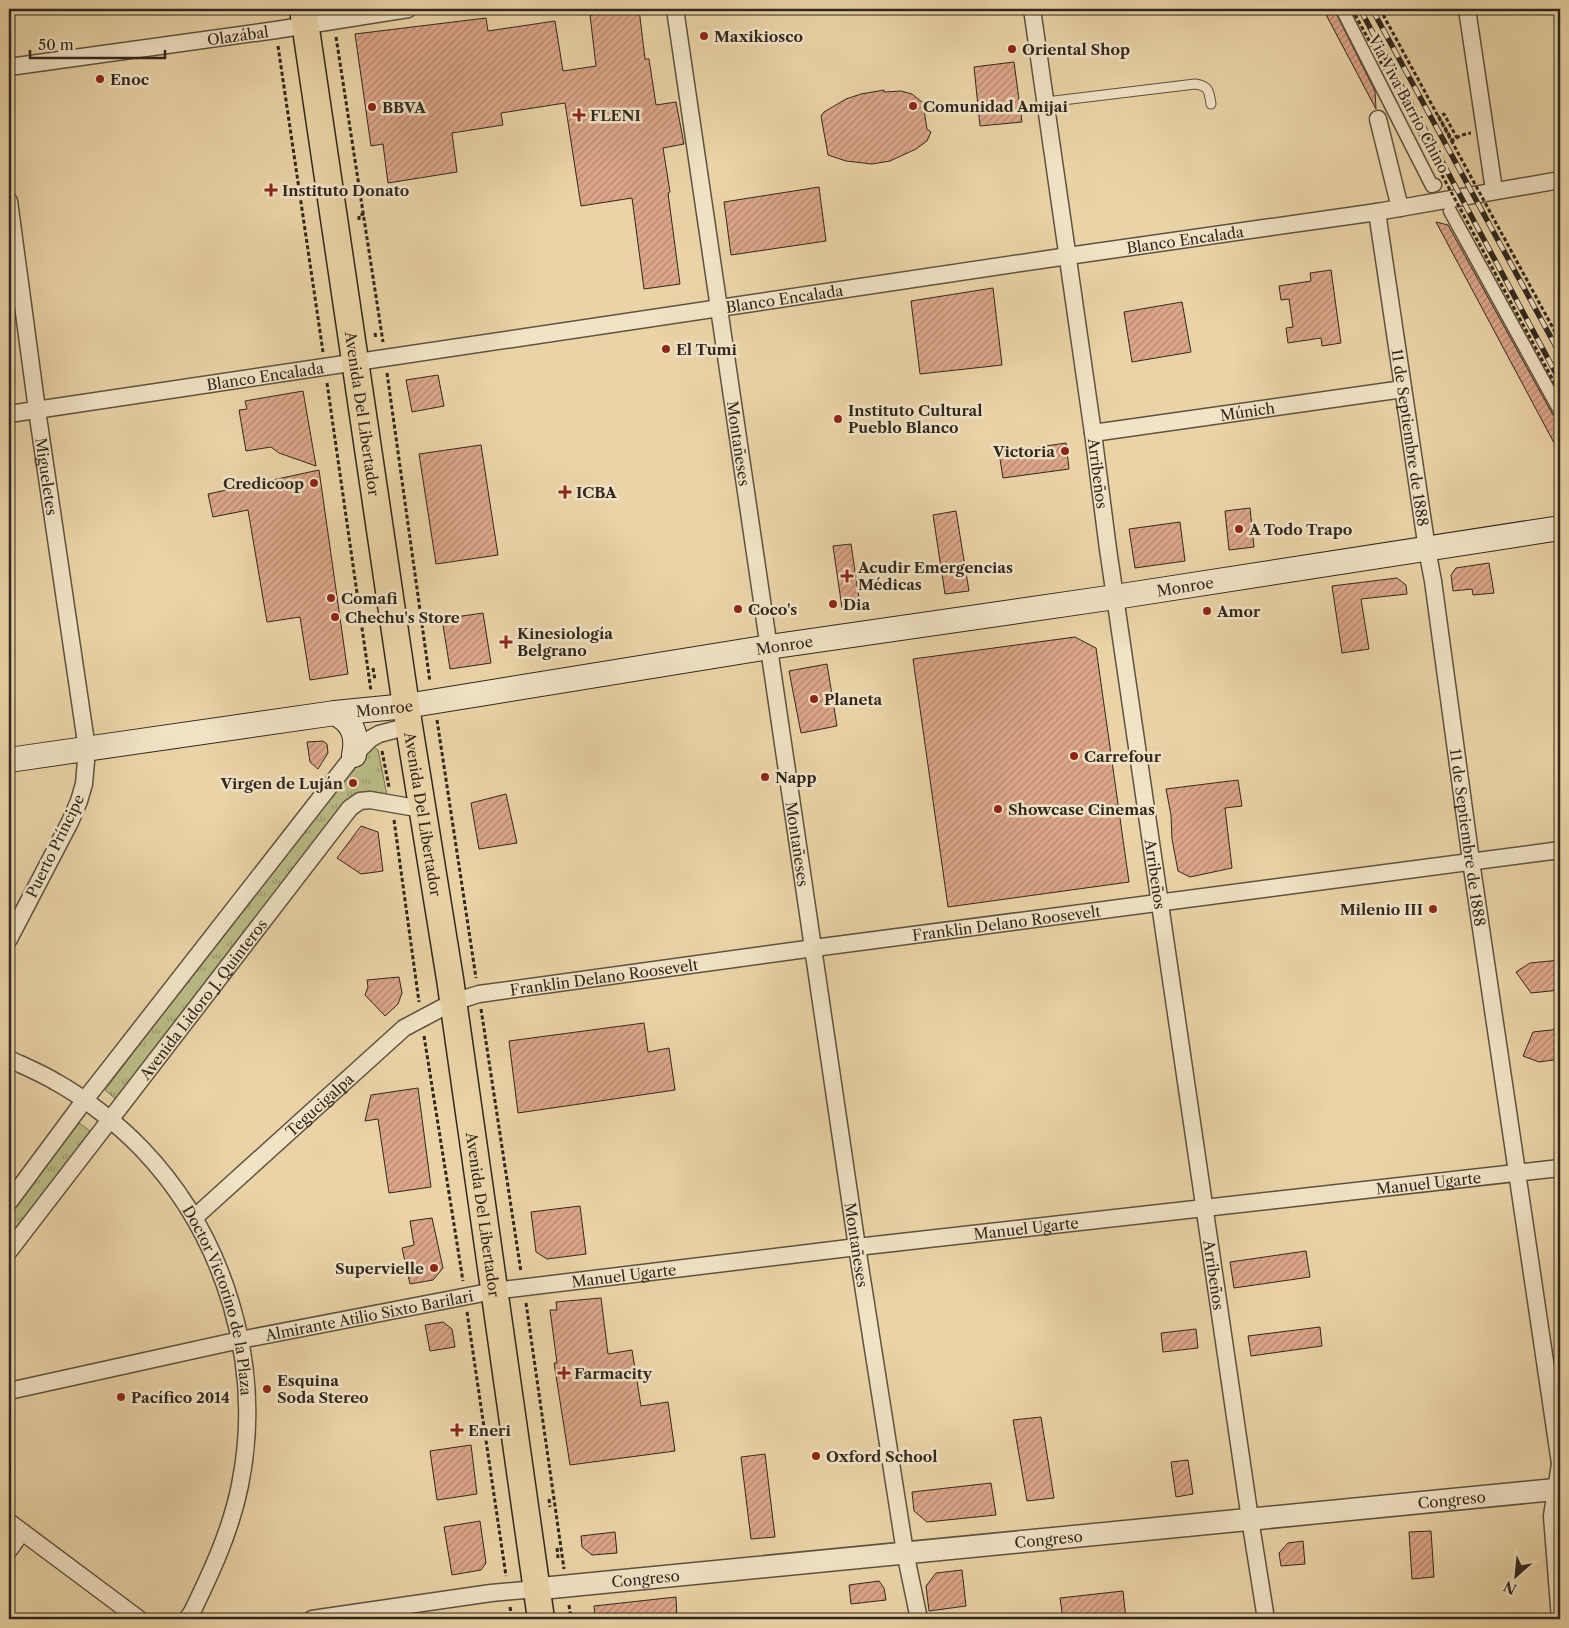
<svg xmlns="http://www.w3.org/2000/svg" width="1569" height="1628" font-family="'Libre Caslon Text',serif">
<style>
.park{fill:url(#park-tufts);stroke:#757252}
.building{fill:url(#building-hatch);stroke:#30271e}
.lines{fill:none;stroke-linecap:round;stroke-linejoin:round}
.service-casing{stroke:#5e5240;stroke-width:11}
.pedestrian-casing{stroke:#5e5240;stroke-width:15}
.minor-casing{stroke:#5e5240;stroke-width:19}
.tertiary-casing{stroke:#5e5240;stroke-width:24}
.secondary-casing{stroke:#30271e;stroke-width:26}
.primary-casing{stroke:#30271e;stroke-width:29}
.path{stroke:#30271e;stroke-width:3;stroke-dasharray:4 2.5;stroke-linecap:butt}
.service{stroke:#f1e3c6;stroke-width:9}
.pedestrian{stroke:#f1e3c6;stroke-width:12}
.minor{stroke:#f1e3c6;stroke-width:16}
.tertiary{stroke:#f1e3c6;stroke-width:21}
.secondary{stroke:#f1e3c6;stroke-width:24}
.primary{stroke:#ead4a7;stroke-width:26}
.rail-casing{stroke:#30271e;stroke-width:5.5}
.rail{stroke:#f1e3c6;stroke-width:4;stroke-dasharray:11;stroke-linecap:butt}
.path-bridge{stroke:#30271e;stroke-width:3;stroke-dasharray:4 2.5;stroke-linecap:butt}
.poi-dot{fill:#8f2418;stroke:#f1e3c6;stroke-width:2}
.labels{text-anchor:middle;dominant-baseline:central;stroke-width:5;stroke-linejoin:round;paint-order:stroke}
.street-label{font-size:15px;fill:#30271e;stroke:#f1e3c6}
.poi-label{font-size:15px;font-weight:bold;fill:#30271e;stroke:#f1e3c6;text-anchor:start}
</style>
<defs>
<pattern id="park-tufts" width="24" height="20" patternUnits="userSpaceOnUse" patternTransform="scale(1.25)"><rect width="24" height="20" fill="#babc85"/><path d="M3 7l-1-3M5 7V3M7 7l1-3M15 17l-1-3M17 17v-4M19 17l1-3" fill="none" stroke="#98996c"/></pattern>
<pattern id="building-hatch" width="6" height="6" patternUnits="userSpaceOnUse" patternTransform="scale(1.25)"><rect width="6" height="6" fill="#dda689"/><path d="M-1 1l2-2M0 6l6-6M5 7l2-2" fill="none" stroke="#b4876f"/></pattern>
</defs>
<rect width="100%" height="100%" fill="#ead4a7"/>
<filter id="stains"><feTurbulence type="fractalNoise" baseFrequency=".004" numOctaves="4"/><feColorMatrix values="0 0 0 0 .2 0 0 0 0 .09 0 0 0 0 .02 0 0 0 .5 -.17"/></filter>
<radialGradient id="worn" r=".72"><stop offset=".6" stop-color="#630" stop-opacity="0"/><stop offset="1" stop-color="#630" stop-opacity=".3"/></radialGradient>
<!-- park -->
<path class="park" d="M365,747H374L378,750L387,795C366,788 360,791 342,804L116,1099L105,1090Z
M79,1123L90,1131L9,1240V1215Z"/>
<!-- building -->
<path class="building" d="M639,9L645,59H649L656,105L676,102L684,144L663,148L670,192L668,193L680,284L644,289L632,198L581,206L565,103L501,113L503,125L452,133L457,172L388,183L383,144L371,146L355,34L486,18L488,31L555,21L563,71L596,66L590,15Z
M1323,9H1334L1375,91L1376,109Z
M1014,62L1022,122L980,126L974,67Z
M884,90V92L901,91L912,94L927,106L924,110L927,129L931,132L927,141L916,149L890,161L872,164L846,161L828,155L821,116L824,112L846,99L861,94Z
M819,187L826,241L731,255L724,202Z
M1436,222L1448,225L1553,415L1560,419V454Z
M1331,270L1341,343L1322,346L1321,338L1288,343L1286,328L1293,327L1289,299L1281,300L1279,286L1311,281L1310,273Z
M993,288L1002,365L920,374L911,301Z
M1182,302L1191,352L1132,362L1124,312Z
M438,375L444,406L412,412L406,380Z
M303,391L316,466L279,453L271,447L246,451L239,410L247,409L245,401Z
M1066,443L1069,469L1003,478L999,453Z
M481,445L498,555L436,564L419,454Z
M319,470L348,674L310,680L300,617L267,622L248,510L213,517L208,494Z
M1250,508L1254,547L1229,550L1225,511Z
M956,511L969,591L945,594L933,515Z
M1180,522L1185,561L1135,568L1129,529Z
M851,544L860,605L842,608L833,546Z
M1489,563L1494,593L1473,595L1472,589L1453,591L1451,575L1456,568Z
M1397,578L1406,585L1407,594L1361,599L1369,649L1342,653L1332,586Z
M483,613L491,663L450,669L442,619Z
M1075,637L1096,648L1129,882L948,907L913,659Z
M827,664L837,726L801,733L789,671Z
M323,741L327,744L328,753L318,769L310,762L307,742Z
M1238,780L1242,806L1225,808L1232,868L1190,877L1178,871L1172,839L1171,815L1166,789Z
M506,794L517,843L479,849L471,803Z
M361,826L378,832L383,871L361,874L337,858Z
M1560,960V990L1531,993L1516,972L1530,963Z
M399,977L402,993L398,1004L385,1016L365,995L368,987L367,980Z
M644,1023L648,1052L669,1048L675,1090L518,1113L509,1041Z
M1560,1029V1059L1539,1062L1523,1056L1533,1032Z
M418,1088L431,1187L389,1193L378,1119L365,1121L371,1095Z
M580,1206L586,1254L547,1259L536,1252L531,1212Z
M432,1218L443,1268L433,1280L410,1284L402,1248L414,1245L410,1221Z
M1306,1251L1310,1277L1234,1288L1230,1262Z
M601,1298L608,1354L632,1350L641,1406L668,1402L675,1451L570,1465L554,1363H557L550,1310H557L556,1302Z
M443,1322L452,1329L455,1347L430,1351L425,1325Z
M1320,1327L1322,1346L1251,1356L1248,1336Z
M1196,1329L1198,1348L1163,1352L1161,1333Z
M1041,1417L1054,1498L1027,1501L1013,1420Z
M471,1445L477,1494L437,1500L430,1451Z
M765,1454L775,1537L751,1539L741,1457Z
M1188,1460L1193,1494L1176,1497L1171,1462Z
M991,1483L996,1515L927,1522L914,1511L912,1492Z
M480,1521L486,1563L481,1570L452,1575L444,1527Z
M1431,1531L1434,1577L1412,1579L1409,1532Z
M615,1532L617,1553L592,1555L582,1547L581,1536Z
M1303,1541L1305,1564L1281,1566L1279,1553L1288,1543Z
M962,1570L966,1606L929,1611L926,1586L936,1573Z
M879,1581L884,1588L886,1600L851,1604L849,1585Z
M1123,1591L1126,1619H1063L1060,1598Z
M676,1597L677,1619H595L594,1606Z"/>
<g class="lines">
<defs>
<path id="service" d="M1046,102L1195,84C1209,86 1209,91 1211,104"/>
<path id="pedestrian" d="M1342,9L1432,186L1435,185
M1450,211L1560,411"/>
<g id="minor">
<path id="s1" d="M675,9L857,1247L905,1552L919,1619"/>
<path id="s2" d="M1032,9L1093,433L1108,549L1250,1519L1266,1619"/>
<path d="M1467,9L1494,190"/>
<path id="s3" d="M9,67L276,30L408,9"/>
<path d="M1378,119L1400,208"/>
<path id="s4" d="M9,201L37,410L87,749L84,784L79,801L70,822L9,939"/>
<path id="s5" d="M1377,212L1427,549L1433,581L1471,861L1560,1463"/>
<path id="s6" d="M9,414L1068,256L1377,212L1560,180"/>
<path id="s7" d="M1093,433L1403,389"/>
<path id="s8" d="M9,1059C24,1066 41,1073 56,1082C85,1098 119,1125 142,1149C226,1237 264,1366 240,1485C231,1530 212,1571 192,1612L187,1619"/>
<path d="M9,1202L84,1101L354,755L370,739L379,734L409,726"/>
<path id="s9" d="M194,1218L404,1028L453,1002L479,994L814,948L1560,850"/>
<path id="s10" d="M9,1251L350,808L360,801L370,800L422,809"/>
<path id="s11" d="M9,1391L240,1340L494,1291L857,1247L1560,1168"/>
<path d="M9,1522L139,1619"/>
<path d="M9,1550L22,1532"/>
<path d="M312,1619L491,1593L536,1589"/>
<path d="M1560,1619L1552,1516L1560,1464"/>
</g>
<g id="tertiary">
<path id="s12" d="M536,1589L1560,1489"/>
</g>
<g id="secondary">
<path d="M335,713C353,722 358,736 354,755"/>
<path id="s13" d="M9,760L335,713L406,706L769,647L1115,597L1560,528"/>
</g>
<g id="primary">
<path id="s14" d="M303,9L409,726L450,979L541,1619"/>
</g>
</defs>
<!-- service casing -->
<use href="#service" class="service-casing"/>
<!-- pedestrian casing -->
<use href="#pedestrian" class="pedestrian-casing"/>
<!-- minor casing -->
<use href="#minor" class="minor-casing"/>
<!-- tertiary casing -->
<use href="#tertiary" class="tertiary-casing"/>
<!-- secondary casing -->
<use href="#secondary" class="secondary-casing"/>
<!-- primary casing -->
<use href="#primary" class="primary-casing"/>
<!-- path -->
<path class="path" d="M336,37L383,342
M278,46L323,352
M1451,142L1457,138L1444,114L1439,117L1452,140C1458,137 1463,134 1471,133
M359,220V215L364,214
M375,333L376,339
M387,373L430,682
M327,383L371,691
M373,668L375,680
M437,720L476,978
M382,751L389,787
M394,820L419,1002
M481,1009L521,1272
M424,1036L463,1281
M526,1303L564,1569
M467,1312L506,1576
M549,1499L550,1507
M557,1548L558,1558
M569,1605L571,1619
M510,1607L512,1619"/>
<!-- service -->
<use href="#service" class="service"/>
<!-- pedestrian -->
<use href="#pedestrian" class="pedestrian"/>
<!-- minor -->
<use href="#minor" class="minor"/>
<!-- tertiary -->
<use href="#tertiary" class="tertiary"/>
<!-- secondary -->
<use href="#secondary" class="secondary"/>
<!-- primary -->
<use href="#primary" class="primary"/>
<defs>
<path id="rail" d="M1360,9L1560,381
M1372,9L1560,354"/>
</defs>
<!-- rail casing -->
<use href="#rail" class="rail-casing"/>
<!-- rail -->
<use href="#rail" class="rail"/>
<!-- path-bridge -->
<path class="path-bridge" d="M1352,9L1560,393
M1380,9L1560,341"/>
</g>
<!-- markers -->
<g class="poi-dot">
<circle cx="704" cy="36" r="5"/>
<circle cx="1012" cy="49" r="5"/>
<circle cx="100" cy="79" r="5"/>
<circle cx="913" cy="106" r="5"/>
<circle cx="372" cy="107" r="5"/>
<path d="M576.5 107.5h5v5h5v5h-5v5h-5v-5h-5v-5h5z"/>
<path d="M268.5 182.5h5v5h5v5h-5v5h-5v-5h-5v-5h5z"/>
<circle cx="666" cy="349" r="5"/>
<circle cx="838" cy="419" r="5"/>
<circle cx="1065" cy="451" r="5"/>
<circle cx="314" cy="483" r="5"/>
<path d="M562.5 484.5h5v5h5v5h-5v5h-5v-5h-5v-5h5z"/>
<circle cx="1239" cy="529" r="5"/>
<path d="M844.5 568.5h5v5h5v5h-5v5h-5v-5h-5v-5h5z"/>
<circle cx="331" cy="598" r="5"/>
<circle cx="833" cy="604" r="5"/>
<circle cx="738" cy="609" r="5"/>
<circle cx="1207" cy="611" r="5"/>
<circle cx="335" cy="617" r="5"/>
<path d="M503.5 634.5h5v5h5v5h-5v5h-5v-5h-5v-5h5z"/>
<circle cx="814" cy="699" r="5"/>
<circle cx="1074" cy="756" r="5"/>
<circle cx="765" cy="777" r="5"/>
<circle cx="353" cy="783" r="5"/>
<circle cx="998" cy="809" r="5"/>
<circle cx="1433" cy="909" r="5"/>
<circle cx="434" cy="1268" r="5"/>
<path d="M561.5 1365.5h5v5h5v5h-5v5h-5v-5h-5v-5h5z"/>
<circle cx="267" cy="1389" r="5"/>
<circle cx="121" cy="1397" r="5"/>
<path d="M454.5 1422.5h5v5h5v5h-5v5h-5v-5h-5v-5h5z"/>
<circle cx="816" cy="1456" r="5"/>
</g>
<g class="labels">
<!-- street labels -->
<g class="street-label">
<text stroke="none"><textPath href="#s3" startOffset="231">Olazábal</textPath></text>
<text transform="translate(1409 104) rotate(62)">Via Viva Barrio Chino</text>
<text stroke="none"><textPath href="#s6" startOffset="1189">Blanco Encalada</textPath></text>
<text stroke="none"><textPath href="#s6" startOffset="784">Blanco Encalada</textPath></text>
<text stroke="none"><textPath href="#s6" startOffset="259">Blanco Encalada</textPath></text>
<text stroke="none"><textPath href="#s7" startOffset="156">Múnich</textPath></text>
<text stroke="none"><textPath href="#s14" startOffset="409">Avenida Del Libertador</textPath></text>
<text stroke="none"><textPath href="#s5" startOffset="228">11 de Septiembre de 1888</textPath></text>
<text stroke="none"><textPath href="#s1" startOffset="439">Montañeses</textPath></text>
<text stroke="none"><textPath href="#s2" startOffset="469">Arribeños</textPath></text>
<text stroke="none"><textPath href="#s4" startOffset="278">Migueletes</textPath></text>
<text stroke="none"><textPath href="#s13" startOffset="1189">Monroe</textPath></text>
<text stroke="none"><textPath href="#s13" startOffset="784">Monroe</textPath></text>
<text stroke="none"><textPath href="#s13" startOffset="379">Monroe</textPath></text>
<text stroke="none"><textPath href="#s14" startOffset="814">Avenida Del Libertador</textPath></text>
<text stroke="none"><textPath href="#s5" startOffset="632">11 de Septiembre de 1888</textPath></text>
<text stroke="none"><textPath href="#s1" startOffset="844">Montañeses</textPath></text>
<text transform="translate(55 846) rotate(-64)">Puerto Príncipe</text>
<text stroke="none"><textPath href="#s2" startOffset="874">Arribeños</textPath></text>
<text stroke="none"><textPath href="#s9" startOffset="898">Franklin Delano Roosevelt</textPath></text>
<text stroke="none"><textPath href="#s9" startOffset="492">Franklin Delano Roosevelt</textPath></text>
<text stroke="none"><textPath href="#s10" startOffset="318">Avenida Lidoro J. Quinteros</textPath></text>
<text stroke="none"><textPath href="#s9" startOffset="169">Tegucigalpa</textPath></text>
<text stroke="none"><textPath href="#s11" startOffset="1436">Manuel Ugarte</textPath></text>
<text stroke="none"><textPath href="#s14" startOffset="1219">Avenida Del Libertador</textPath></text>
<text stroke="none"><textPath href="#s11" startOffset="1031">Manuel Ugarte</textPath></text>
<text stroke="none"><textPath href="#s1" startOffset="1249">Montañeses</textPath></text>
<text stroke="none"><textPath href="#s2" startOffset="1279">Arribeños</textPath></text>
<text stroke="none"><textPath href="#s11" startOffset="626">Manuel Ugarte</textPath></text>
<text stroke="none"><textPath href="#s8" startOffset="335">Doctor Victorino de la Plaza</textPath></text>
<text stroke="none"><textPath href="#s11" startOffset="368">Almirante Atilio Sixto Barilari</textPath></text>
<text stroke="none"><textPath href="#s12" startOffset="920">Congreso</textPath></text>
<text stroke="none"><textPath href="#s12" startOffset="515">Congreso</textPath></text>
<text stroke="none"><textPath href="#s12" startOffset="110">Congreso</textPath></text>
</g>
<!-- poi labels -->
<g class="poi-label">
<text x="714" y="36">Maxikiosco</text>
<text x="1022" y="49">Oriental Shop</text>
<text x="110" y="79">Enoc</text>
<text x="923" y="106">Comunidad Amijai</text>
<text x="382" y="107">BBVA</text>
<text x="590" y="115">FLENI</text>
<text x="282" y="190">Instituto Donato</text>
<text x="676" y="349">El Tumi</text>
<text x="848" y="410">Instituto Cultural<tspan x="848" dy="17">Pueblo Blanco</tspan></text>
<text x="1055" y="451" text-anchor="end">Victoria</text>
<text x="304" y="483" text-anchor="end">Credicoop</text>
<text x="576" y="492">ICBA</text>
<text x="1249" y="529">A Todo Trapo</text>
<text x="858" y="567">Acudir Emergencias<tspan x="858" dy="17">Médicas</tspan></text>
<text x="341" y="598">Comafi</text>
<text x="843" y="604">Dia</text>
<text x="748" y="609">Coco's</text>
<text x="1217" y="611">Amor</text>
<text x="345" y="617">Chechu's Store</text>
<text x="517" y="633">Kinesiología<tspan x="517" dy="17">Belgrano</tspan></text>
<text x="824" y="699">Planeta</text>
<text x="1084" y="756">Carrefour</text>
<text x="775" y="777">Napp</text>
<text x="343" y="783" text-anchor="end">Virgen de Luján</text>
<text x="1008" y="809">Showcase Cinemas</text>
<text x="1423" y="909" text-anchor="end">Milenio III</text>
<text x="424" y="1268" text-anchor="end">Supervielle</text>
<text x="574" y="1373">Farmacity</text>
<text x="277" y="1380">Esquina<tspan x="277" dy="17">Soda Stereo</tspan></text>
<text x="131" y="1397">Pacífico 2014</text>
<text x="468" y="1430">Eneri</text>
<text x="826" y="1456">Oxford School</text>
</g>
</g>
<!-- margin -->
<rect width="1569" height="1628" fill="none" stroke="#ead4a7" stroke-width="30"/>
<rect x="10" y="10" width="1549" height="1608" fill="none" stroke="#30271e" stroke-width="2.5"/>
<rect x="15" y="15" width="1539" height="1598" fill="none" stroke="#30271e"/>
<!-- north arrow -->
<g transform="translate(1516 1576) rotate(207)" stroke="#f1e3c6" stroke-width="4" paint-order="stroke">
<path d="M0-4L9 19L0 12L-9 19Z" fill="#30271e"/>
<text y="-8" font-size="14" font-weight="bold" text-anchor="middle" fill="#30271e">N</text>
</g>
<!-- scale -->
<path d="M30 50v8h135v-8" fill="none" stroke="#30271e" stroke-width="2.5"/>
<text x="38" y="50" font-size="15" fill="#30271e" stroke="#f1e3c6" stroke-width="4" paint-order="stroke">50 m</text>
<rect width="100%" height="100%" filter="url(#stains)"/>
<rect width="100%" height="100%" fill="url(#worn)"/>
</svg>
